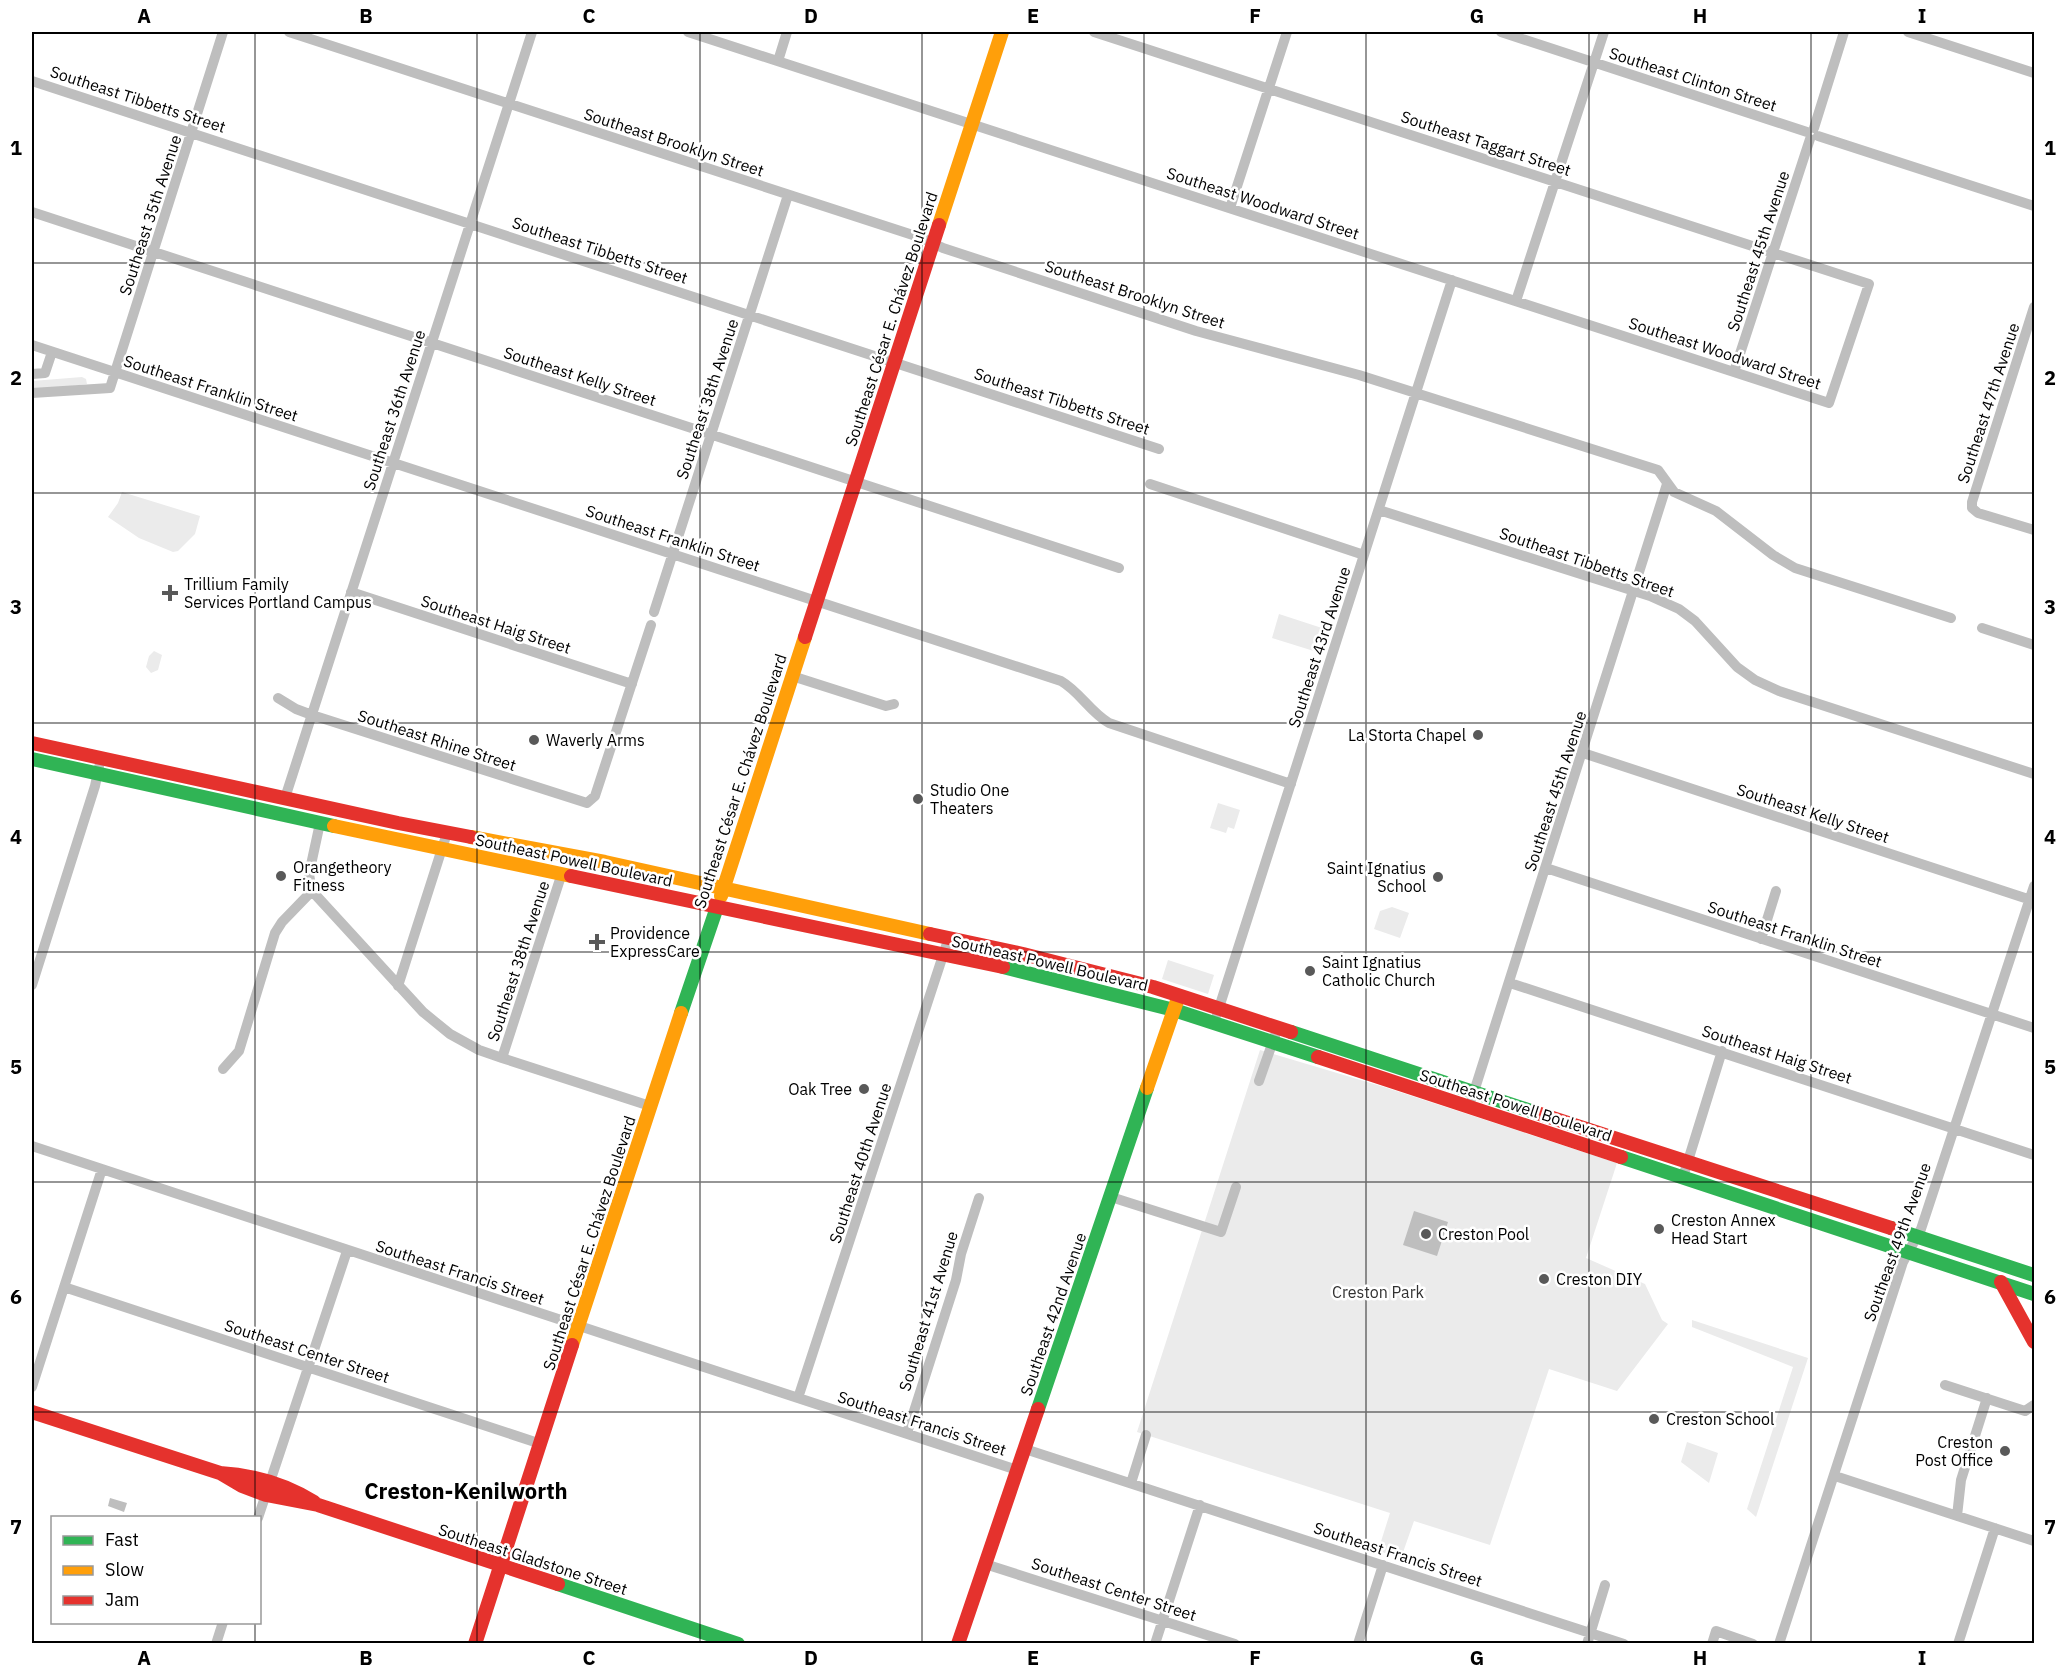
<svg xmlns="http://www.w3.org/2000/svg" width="2066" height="1675" font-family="'IBM Plex Sans',sans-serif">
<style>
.green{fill:#ebebeb}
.water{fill:#bebebe}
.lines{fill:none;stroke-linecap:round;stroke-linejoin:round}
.street{stroke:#bebebe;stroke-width:10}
.fast{stroke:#30b455;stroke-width:14}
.slow{stroke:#ff9f0a;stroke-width:14}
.jam{stroke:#e5322d;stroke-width:14}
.grid{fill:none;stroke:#000;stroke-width:1.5;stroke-opacity:0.55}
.poi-dot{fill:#595959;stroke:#fff;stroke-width:2}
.labels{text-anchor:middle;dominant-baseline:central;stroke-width:5;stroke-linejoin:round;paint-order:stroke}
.street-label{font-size:16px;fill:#000;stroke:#fff}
.poi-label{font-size:16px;fill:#000;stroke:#fff;text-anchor:start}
.park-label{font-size:16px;fill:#323232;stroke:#fff}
.district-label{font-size:22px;font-weight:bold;fill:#000;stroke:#fff}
.neatline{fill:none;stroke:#000;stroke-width:2}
.grid-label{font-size:20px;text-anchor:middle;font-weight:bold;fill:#000}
</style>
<rect width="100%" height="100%" fill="#fff"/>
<!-- green -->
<path class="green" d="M82,377L86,379L87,384L32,391V381Z
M122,492L200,516L195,534L178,551L173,552L139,538L108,517L118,503Z
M1279,614L1325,629L1317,652L1272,638Z
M154,651L162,655L158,670L151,673L146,667L149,656Z
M1218,803L1240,810L1234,829L1228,827L1226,833L1210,828Z
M1392,907L1409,913L1400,938L1374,929L1380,911Z
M1168,960L1214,975L1208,994L1162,979Z
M1260,1050L1384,1087L1617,1163L1586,1258L1645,1284L1662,1320L1668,1324L1617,1391L1549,1369L1490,1545L1414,1521L1401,1558L1378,1551L1390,1513L1137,1432Z
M1692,1320L1808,1358L1756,1517L1747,1509L1793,1367L1692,1327Z
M1687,1442L1718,1453L1709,1483L1681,1462Z"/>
<!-- water -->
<path class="water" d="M1414,1211L1448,1222L1437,1256L1403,1245Z
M110,1498L127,1503L124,1512L108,1506Z"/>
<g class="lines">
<!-- street -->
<path class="street" d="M289,32L922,238L943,248L1196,331L1359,375L1658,470L1674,492L1716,511L1773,555L1795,568L1951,618
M688,32L1829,403L1869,284L1094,32
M1501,32L1807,132
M1908,32L2034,73
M778,61L787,32
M32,81L1159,449
M1814,128L1844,32
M1818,136L2034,206
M1230,208L1287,32
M32,212L1119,568
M1516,301L1604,32
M2034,307L1972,502V508L1978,513L2034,530
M32,345L1061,681C1080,692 1090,712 1109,723L1291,784
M1734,372L1810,139
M32,374L45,373L52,352
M32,393L110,388L223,32
M1150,484L1364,555
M1379,510L1650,596L1679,609L1695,621L1737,667L1755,680L1779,691L2034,774
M351,592L632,684
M654,612L788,195
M1982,628L2034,645
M792,676L886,706L894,704
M278,698L296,709L312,715L587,803L595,796L651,625
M1583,753L2034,901
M285,798L532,32
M320,823L309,874L312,891L423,1012L450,1034L479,1050L502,1058L650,1106
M1546,868L2034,1028
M1761,939L1776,891
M1510,983L2034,1155
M32,985L95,786L99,767
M398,986L447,833
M1217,1014L1452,280
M502,1058L562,873
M223,1069L239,1051L275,933L282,922L312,891
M1259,1081L1278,1027
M1472,1098L1667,484
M32,1146L1017,1470
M1683,1177L1722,1051
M1111,1197L1221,1232L1236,1187
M64,1287L541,1444
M1945,1385L2025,1411L2034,1405
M32,1387L102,1169
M798,1398L949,937
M907,1433L956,1280L961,1254L979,1198
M1025,1449L1624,1644
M1835,1476L2034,1541
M1131,1483L1146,1435
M1957,1516L1961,1480L1987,1398
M258,1518L347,1251
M985,1564L1235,1644
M216,1644L223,1622
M1155,1644L1200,1505
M1358,1644L1383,1565
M1587,1644L1605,1585
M1712,1644L1716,1631L1753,1644
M1779,1644L1903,1262L1921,1229L2034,886
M1958,1644L1995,1528"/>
<!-- fast -->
<path class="fast" d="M32,759L334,826
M1003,967L1174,1010L1318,1057
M681,1013L717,907
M1291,1032L1537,1113
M1621,1157L2034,1294
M1891,1228L2034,1275
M1038,1409L1147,1088
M558,1584L738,1644"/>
<!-- slow -->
<path class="slow" d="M939,225L1002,32
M334,826L571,876
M471,837L605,862L930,934
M721,896L805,637
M1147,1088L1177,1001
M572,1345L681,1013"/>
<!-- jam -->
<path class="jam" d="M805,637L939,225
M32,743L398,823L471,837
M571,876L1003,967
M930,934L1023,954L1153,987L1291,1032
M1318,1057L1621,1157
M1537,1113L1891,1228
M2001,1282L2034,1342
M32,1412L220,1473C254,1475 285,1484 314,1502
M220,1473L242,1486L266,1495L318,1505L558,1584
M475,1644L572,1345
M958,1644L1038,1409"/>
</g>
<!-- grid -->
<path class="grid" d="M255,32V1518M477,32V1644M700,32V1644M922,32V1644M1144,32V1644M1366,32V1644M1589,32V1644M1811,32V1644M32,263H2034M32,493H2034M32,723H2034M32,952H2034M32,1182H2034M32,1412H2034M255,1622V1644"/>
<!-- markers -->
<g class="poi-dot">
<path d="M167 584h6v6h6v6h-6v6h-6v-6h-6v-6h6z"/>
<circle cx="1478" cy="735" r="6"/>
<circle cx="534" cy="740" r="6"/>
<circle cx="918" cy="799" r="6"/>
<circle cx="281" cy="876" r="6"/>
<circle cx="1438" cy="877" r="6"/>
<path d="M594 933h6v6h6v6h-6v6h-6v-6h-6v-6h6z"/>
<circle cx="1310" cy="971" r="6"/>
<circle cx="864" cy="1089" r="6"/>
<circle cx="1659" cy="1229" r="6"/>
<circle cx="1426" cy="1234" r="6"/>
<circle cx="1544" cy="1279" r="6"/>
<circle cx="1654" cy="1419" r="6"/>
<circle cx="2005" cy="1451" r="6"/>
</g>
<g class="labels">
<!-- street labels -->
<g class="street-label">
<text transform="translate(1693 79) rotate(18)">Southeast Clinton Street</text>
<text transform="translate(138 99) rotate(18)">Southeast Tibbetts Street</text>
<text transform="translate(674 142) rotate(18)">Southeast Brooklyn Street</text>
<text transform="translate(1486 143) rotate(18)">Southeast Taggart Street</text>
<text transform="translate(1263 203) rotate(18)">Southeast Woodward Street</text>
<text transform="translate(150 215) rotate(-72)">Southeast 35th Avenue</text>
<text transform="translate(600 250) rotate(18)">Southeast Tibbetts Street</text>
<text transform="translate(1758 251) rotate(-72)">Southeast 45th Avenue</text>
<text transform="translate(1135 294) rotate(18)">Southeast Brooklyn Street</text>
<text transform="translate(891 319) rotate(-72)">Southeast César E. Chávez Boulevard</text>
<text transform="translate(1725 353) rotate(18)">Southeast Woodward Street</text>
<text transform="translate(580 376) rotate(18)">Southeast Kelly Street</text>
<text transform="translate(211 388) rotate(18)">Southeast Franklin Street</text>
<text transform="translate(707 399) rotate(-72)">Southeast 38th Avenue</text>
<text transform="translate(1062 401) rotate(18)">Southeast Tibbetts Street</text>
<text transform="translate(1988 403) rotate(-72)">Southeast 47th Avenue</text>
<text transform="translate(394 410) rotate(-72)">Southeast 36th Avenue</text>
<text transform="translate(673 538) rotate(18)">Southeast Franklin Street</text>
<text transform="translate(1587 562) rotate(19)">Southeast Tibbetts Street</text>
<text transform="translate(496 624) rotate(18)">Southeast Haig Street</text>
<text transform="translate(1319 647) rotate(-72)">Southeast 43rd Avenue</text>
<text transform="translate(437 740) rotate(18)">Southeast Rhine Street</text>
<text transform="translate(740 781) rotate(-72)">Southeast César E. Chávez Boulevard</text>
<text transform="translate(1555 791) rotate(-72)">Southeast 45th Avenue</text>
<text transform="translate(1813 813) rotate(18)">Southeast Kelly Street</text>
<text transform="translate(574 860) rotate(12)">Southeast Powell Boulevard</text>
<text transform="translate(1795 934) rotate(18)">Southeast Franklin Street</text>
<text transform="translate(518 961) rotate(-72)">Southeast 38th Avenue</text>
<text transform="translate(1050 963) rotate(13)">Southeast Powell Boulevard</text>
<text transform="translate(1777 1054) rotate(18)">Southeast Haig Street</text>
<text transform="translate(1516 1105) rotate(18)">Southeast Powell Boulevard</text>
<text transform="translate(860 1163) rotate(-72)">Southeast 40th Avenue</text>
<text transform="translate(1897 1242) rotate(-70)">Southeast 49th Avenue</text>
<text transform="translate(589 1243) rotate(-72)">Southeast César E. Chávez Boulevard</text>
<text transform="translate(460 1272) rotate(18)">Southeast Francis Street</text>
<text transform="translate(928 1311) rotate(-73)">Southeast 41st Avenue</text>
<text transform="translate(1053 1314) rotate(-71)">Southeast 42nd Avenue</text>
<text transform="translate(307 1351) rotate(18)">Southeast Center Street</text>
<text transform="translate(922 1423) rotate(18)">Southeast Francis Street</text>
<text transform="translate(1398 1554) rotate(18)">Southeast Francis Street</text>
<text transform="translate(533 1559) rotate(18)">Southeast Gladstone Street</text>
<text transform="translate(1114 1589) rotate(18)">Southeast Center Street</text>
</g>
<!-- poi labels -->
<g class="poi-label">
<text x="184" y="584">Trillium Family<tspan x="184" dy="18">Services Portland Campus</tspan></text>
<text x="1466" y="735" text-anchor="end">La Storta Chapel</text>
<text x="546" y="740">Waverly Arms</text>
<text x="930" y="790">Studio One<tspan x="930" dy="18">Theaters</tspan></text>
<text x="293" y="867">Orangetheory<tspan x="293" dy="18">Fitness</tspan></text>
<text x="1426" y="868" text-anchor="end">Saint Ignatius<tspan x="1426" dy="18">School</tspan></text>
<text x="610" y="933">Providence<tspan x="610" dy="18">ExpressCare</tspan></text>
<text x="1322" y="962">Saint Ignatius<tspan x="1322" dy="18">Catholic Church</tspan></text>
<text x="852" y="1089" text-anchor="end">Oak Tree</text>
<text x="1671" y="1220">Creston Annex<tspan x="1671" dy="18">Head Start</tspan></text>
<text x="1438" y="1234">Creston Pool</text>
<text x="1556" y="1279">Creston DIY</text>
<text x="1666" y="1419">Creston School</text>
<text x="1993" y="1442" text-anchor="end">Creston<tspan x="1993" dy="18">Post Office</tspan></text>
</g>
<!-- park labels -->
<g class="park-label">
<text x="1378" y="1292">Creston Park</text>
</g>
<!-- district labels -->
<g class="district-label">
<text x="466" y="1490">Creston-Kenilworth</text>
</g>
</g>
<!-- border -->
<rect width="2066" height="1675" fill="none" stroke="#ffffff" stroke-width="66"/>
<!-- legend -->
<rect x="51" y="1516" width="210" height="108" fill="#ffffff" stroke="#999999" stroke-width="1.5"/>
<rect x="63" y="1536" width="30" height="9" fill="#30b455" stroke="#999999" stroke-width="1.5"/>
<text x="105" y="1546" font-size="18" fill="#000000">Fast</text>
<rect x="63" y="1566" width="30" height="9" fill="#ff9f0a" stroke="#999999" stroke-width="1.5"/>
<text x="105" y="1576" font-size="18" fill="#000000">Slow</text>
<rect x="63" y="1596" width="30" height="9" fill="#e5322d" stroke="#999999" stroke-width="1.5"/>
<text x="105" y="1606" font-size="18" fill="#000000">Jam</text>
<rect x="33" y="33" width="2000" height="1609" class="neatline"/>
<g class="grid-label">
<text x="144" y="23">A</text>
<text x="366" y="23">B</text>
<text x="589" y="23">C</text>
<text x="811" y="23">D</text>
<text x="1033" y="23">E</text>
<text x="1255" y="23">F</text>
<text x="1477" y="23">G</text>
<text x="1700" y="23">H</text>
<text x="1922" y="23">I</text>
<text x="16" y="155">1</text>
<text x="2050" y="155">1</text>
<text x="16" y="385">2</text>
<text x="2050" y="385">2</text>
<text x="16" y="614">3</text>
<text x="2050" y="614">3</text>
<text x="16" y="844">4</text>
<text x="2050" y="844">4</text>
<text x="16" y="1074">5</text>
<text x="2050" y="1074">5</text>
<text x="16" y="1304">6</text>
<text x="2050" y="1304">6</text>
<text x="16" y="1534">7</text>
<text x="2050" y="1534">7</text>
<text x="144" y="1665">A</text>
<text x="366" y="1665">B</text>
<text x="589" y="1665">C</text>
<text x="811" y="1665">D</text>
<text x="1033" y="1665">E</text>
<text x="1255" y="1665">F</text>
<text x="1477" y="1665">G</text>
<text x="1700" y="1665">H</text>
<text x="1922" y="1665">I</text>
</g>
</svg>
